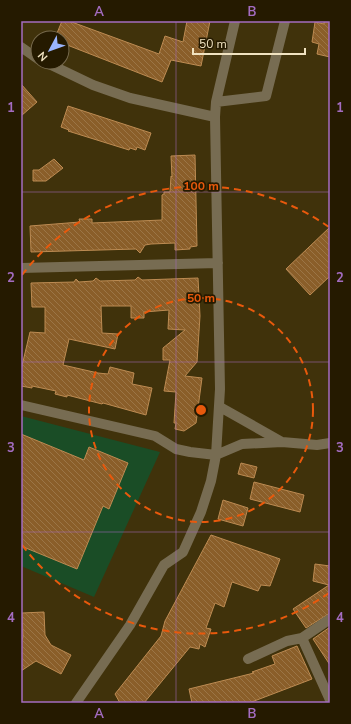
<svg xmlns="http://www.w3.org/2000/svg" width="351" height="724" font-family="'Nunito Sans',sans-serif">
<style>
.pitch{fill:#1a4d26}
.building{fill:url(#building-back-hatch);stroke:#bd8b52}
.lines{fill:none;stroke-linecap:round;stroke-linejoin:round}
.street{stroke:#776c52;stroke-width:10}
.grid{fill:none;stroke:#a46cc0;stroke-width:1;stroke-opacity:0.55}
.ring{fill:none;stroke:#e8590c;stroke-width:2;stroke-dasharray:7 5}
.centre{fill:#e8590c;stroke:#251a00;stroke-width:2}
.ring-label{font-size:12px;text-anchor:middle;font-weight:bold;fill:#e8590c;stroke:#251a00;stroke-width:3.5;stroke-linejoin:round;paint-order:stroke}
.neatline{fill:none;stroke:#a46cc0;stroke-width:1.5}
.grid-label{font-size:13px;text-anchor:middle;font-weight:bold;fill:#a46cc0}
</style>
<defs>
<pattern id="building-back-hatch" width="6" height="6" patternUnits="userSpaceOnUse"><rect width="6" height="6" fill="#8a5e29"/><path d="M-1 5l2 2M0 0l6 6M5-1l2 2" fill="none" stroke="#9b7546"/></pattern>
</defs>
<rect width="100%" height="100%" fill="#40320b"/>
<!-- pitch -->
<path class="pitch" d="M21,416L160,452L94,597L21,566Z"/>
<!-- building -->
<path class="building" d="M62,21H69L159,54L165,36L183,42L187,21H210L201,66L171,60L162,82L62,43V38H55Z
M324,21H330V57L317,54L319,44L312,42L315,22L324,24Z
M21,84L37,102L21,116Z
M68,106L151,133L145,150L137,147L136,150L130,148L129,150L68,131L69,130L61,127Z
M195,155L197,246L190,247V249L175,250V243L151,244L145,245L140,253L136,249L31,252L30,226L80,222L79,219H92V223L162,220V195L164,194V192H170L171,176L172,177L171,156Z
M54,159L63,168L46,181H33V170H39Z
M330,227V276L310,295L286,269Z
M138,277L142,280L198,278L200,316L197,362L185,376L202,378L196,423L184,431L175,429L176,423H174L176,392L164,391L170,360H163V348L185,330L168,329L169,310L144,312V318H131V306H101L102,333L118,334L115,349L69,339L63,365L98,373L108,374L110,367L134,373L132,384L152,388L146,415L103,403L102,404L67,395V397L55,394L56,391L32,386V388L21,386V370L30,332L45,333V307H32L31,283L74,282L76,279L79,282L93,281L96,278L100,281L135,280Z
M21,434L84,460L89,447L128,463L109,509L103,506L77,569L21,546Z
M241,463L257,467L254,478L238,474Z
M254,482L304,495L300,512L250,499Z
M223,500L248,508L243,526L218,519Z
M211,535L280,559L270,586L261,585L258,591L232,582L224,607L215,603L206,628L211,629L205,647L200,644L199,649L190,647L144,703H120L115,694L161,636L165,621Z
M315,564L330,566V613L306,628L293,609L329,585L313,581Z
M44,612L45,635L51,645L71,655L61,674L36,661L21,671V642L23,637L22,613Z
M330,627V665L313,639Z
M297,646L312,679L249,703H192L189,689L254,673L252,672L275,664L272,656Z"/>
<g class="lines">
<!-- street -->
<path class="street" d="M21,47L38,59
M45,62L93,85L130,98L215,117
M216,102L266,96L285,21
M21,268L218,263
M21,405L155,436L176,449L190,452L216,455L242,444L282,442L317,445L330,443
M220,407L282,442
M330,619L302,638L330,700
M248,659L287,641L302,638
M76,703L130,625L164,565L183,552L201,512L211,481L216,455L220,389L215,117L216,102L235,21"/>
</g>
<!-- grid -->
<path class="grid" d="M176,21V703M21,192H330M21,362H330M21,532H330"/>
<!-- distance rings -->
<g class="ring">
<circle cx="201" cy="410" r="112"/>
<path d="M329 593A224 224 0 0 1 22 545M22 275A224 224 0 0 1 329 227"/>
</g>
<circle cx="201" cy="410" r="6" class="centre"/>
<g class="ring-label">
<text x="201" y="190">100 m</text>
<text x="201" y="302">50 m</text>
</g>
<!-- border -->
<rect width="351" height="724" fill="none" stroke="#251a00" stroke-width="44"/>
<!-- north arrow -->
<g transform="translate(50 50) rotate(229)"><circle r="19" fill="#251a00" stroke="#776a4d"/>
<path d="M0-3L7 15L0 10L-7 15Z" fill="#9ab5fd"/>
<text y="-6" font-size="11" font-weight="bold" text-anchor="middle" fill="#f1e3c1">N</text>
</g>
<!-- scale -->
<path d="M193 48v6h112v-6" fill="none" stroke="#f1e3c1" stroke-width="2"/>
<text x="199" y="48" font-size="12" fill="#f1e3c1" stroke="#251a00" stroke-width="3" paint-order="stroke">50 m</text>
<rect x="22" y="22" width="307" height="680" class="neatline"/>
<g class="grid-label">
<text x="99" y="16">A</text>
<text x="252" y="16">B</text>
<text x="11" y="112">1</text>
<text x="340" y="112">1</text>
<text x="11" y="282">2</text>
<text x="340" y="282">2</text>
<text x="11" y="452">3</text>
<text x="340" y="452">3</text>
<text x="11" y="622">4</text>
<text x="340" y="622">4</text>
<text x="99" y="718">A</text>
<text x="252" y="718">B</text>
</g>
</svg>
